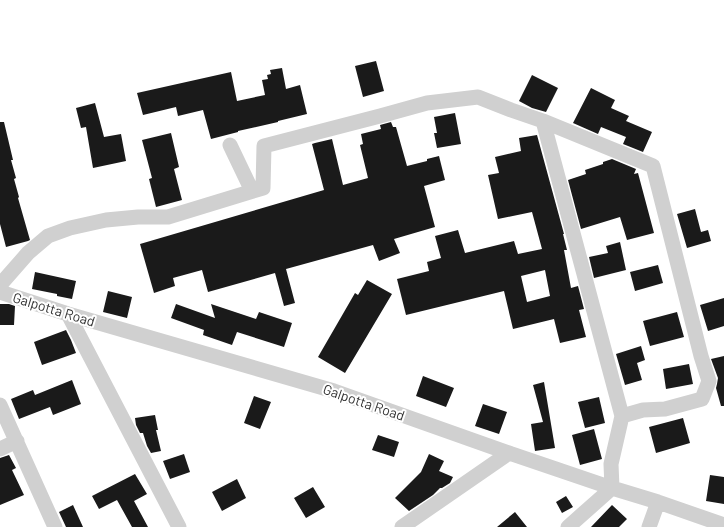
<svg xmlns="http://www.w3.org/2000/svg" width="724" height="527" font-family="Barlow,sans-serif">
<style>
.building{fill:#1a1a1a;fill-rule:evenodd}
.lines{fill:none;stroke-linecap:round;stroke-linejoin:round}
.minor{stroke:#d0d0d0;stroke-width:15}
.labels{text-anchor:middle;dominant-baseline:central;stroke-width:4;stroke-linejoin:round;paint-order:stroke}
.street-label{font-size:14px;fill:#333;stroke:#fff}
</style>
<rect width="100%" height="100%" fill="#fff"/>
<!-- building -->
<path class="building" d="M376,61L384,91L363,97L355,66Z
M282,68L286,89L300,85L307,114L278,121V122L238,131V132L211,139L203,110L178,116L176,107L143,115L137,93L231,72L237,101L265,95L262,80L268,79L267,75L271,74L270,70Z
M532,75L558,88L546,112L532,108L519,101Z
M591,88L615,100L611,108L629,116L626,121L652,132L643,152L623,144L626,137L601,127L598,134L573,123Z
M95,103L104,137L121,134L126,161L93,168L86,127L81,128L76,108Z
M455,113L461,144L437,148L434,133H437L434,117Z
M0,122H4L13,160H11L16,178L14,179L19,197L18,198L30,240L28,241L6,247L0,224Z
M391,122L393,127H396L407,166L427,161V159L439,156L445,180L424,186L435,227L394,239L400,253L379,261L373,245L286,269L295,303L284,306L275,273L208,292L202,270L173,278L175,286L154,293L140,244L324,190L312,144L315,143L332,139L343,185L368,178L360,145L363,144L361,134L381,129L380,125Z
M171,133L179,167L174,169L182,200L156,207L149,179L152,178L142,140Z
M537,135L564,234H563L567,250H564L571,288L578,286L584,309L579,310L586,337L560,343L554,319L513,329L504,291L406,315L397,279L429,271L427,262L441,258L435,236L458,230L465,253L514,241L518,254L542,249L532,212L498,219L488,175L499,173L495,157L521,151L519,138ZM545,270L550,296L527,302L521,276Z
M612,159L636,169L634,174L638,173L654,233L627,240L620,217L581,229L568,180L586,174L585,170L603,164V162Z
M695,209L701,232L708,230L711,241L687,248L677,214Z
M620,242L626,270L594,278L589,257L608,253L606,246Z
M658,265L663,283L635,291L630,272Z
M35,272L76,281L72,299L57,296V294L32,289Z
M367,280L392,294L345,373L318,357L355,293L358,295Z
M108,291L132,297L127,318L103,312Z
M724,298V326L708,331L700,305Z
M0,304H9L15,306L14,325H0Z
M176,304L215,318L211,304L256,319L259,312L292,323L284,347L237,332L232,345L203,335L204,330L171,318Z
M677,312L684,337L650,346L643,321Z
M66,330L71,340L76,353L42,365L34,342Z
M641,346L645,360L637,363L642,380L625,385L616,354Z
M724,356V406H721L716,388L717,384L718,378L711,359Z
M689,364L693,384L666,389L663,369Z
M423,376L454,388L446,407L416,396Z
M72,380L81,404L53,415L50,407L19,419L11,399L33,390L35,395Z
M544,382L555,448L535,451L531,424L543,422L533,385Z
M254,396L271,402L260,429L244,423Z
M599,397L605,423L585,428L578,402Z
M483,404L507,412L499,434L475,426Z
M155,415L158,430H156L161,451L151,453L147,446L143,433H140L136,425L135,418Z
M683,418L690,443L656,453L649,427Z
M594,429L602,459L580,465L572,435Z
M378,435L399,442L394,457L372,450Z
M184,454L190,472L170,479L163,461Z
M429,454L444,461L439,471L453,477L450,483L442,488H440L433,495L409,511L395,498L421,472Z
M9,455L16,468L12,470L24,495L0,505V458Z
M135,474L147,494L134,501L148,527H132L117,500L99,509L92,496Z
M710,475L724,477V504L706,501Z
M237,479L246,498L222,511L212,492Z
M313,487L325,507L306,518L294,498Z
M566,496L573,507L562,513L556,502Z
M73,505L83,527H66L59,512Z
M612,505L627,519L619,527H591Z
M515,512L527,527H497Z"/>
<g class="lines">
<!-- minor -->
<path class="minor" d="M230,145L252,191
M0,285L28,253L48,236L70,228L106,220L138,217H168L263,188L264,146L380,116L427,103L478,97L511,110L543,121
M0,292L68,314L334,391L509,453L612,488L658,502L724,525
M68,314L179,527
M0,405L55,527
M0,449L17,441
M402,527L509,453
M568,527L612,488L611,464L622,416L643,410L665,409L702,399L709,381L701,356L653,166L543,121L622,416
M649,527L658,502"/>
</g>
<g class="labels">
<!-- street labels -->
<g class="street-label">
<text transform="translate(54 309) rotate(17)">Galpotta Road</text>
<text transform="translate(364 402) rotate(19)">Galpotta Road</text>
</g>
</g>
</svg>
